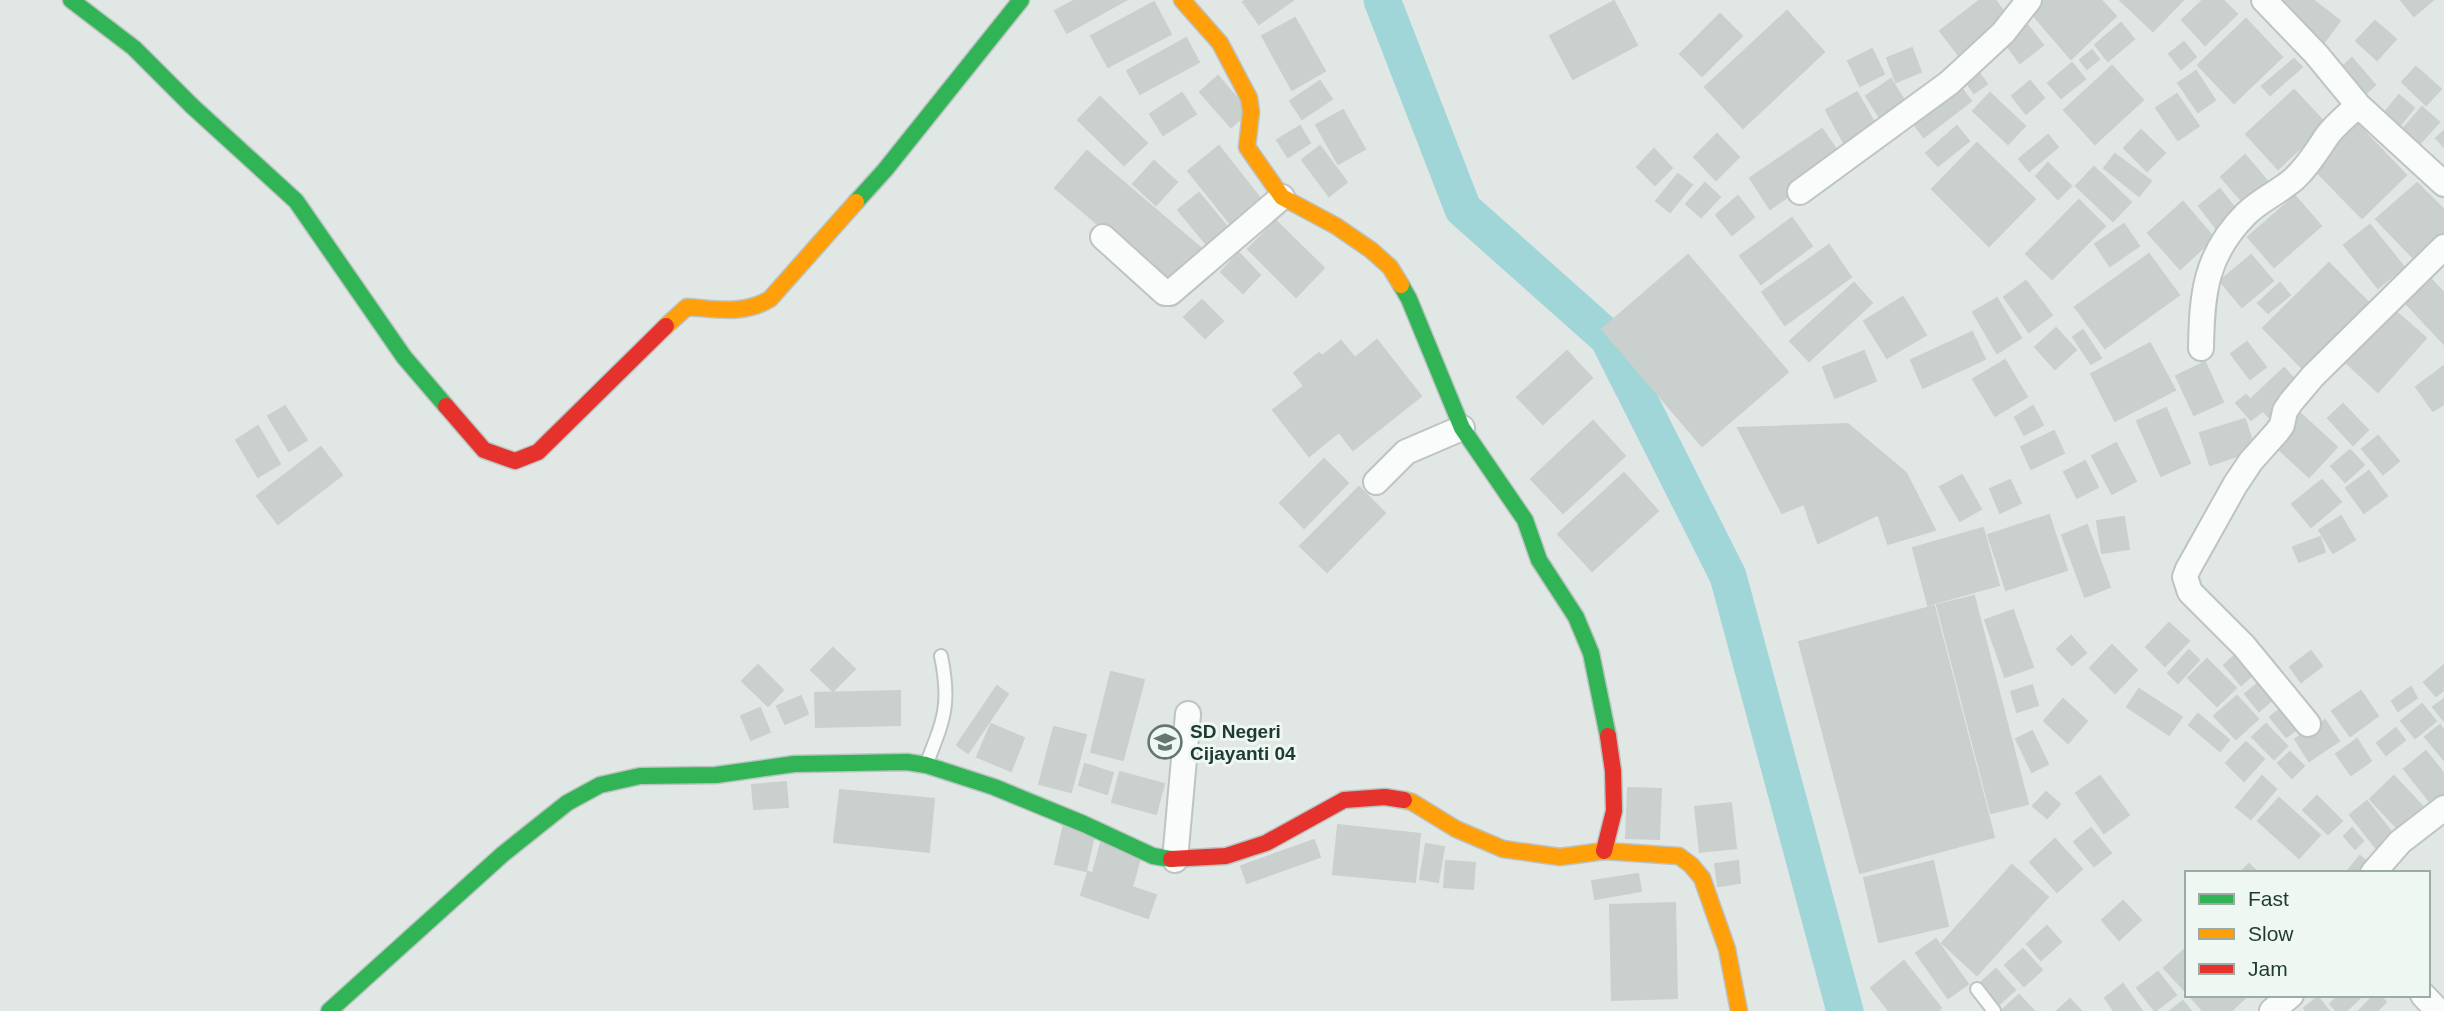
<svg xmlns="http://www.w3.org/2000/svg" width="2444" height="1011" font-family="Arial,sans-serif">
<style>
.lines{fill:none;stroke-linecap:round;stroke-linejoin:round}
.river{stroke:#a0d6d7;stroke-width:37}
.building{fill:#cad0cd;stroke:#cad0cd;stroke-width:2}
.lane-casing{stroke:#bec4c1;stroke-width:16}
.street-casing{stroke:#bec4c1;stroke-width:28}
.fast-casing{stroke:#bbc3c0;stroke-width:19}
.slow-casing{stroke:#bbc3c0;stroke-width:19}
.jam-casing{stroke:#bbc3c0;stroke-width:19}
.lane{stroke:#fafbfb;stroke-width:12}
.street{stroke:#fafbfb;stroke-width:24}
.fast{stroke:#30b455;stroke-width:16}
.slow{stroke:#ff9f0a;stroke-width:16}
.jam{stroke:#e5322d;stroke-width:16}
.labels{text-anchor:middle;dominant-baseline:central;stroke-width:6;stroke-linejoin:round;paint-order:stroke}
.poi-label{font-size:19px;font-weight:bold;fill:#1f3b31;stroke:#eff7f2;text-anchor:start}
</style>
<rect width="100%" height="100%" fill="#e1e7e4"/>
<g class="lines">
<!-- river -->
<path class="river" d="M1382,0L1463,209L1608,338L1728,576L1845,1011"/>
</g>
<!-- building -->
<path class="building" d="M1075,0H1126L1067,33L1055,11Z
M1246,0H1293L1259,24L1243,2Z
M1980,0H1995L2010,20L1961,58L1940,31Z
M2035,0H2101L2116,16L2071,59L2028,9Z
M2120,0H2183L2153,31Z
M2203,0H2223L2237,14L2205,45L2182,20Z
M2277,0H2313L2340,21L2322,45Z
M2401,0H2433L2414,16Z
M1614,1L1637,45L1573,79L1550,36Z
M1154,2L1171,34L1108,67L1091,36Z
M1787,11L1824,52L1743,128L1705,87Z
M1720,14L1742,36L1702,76L1680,54Z
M1295,18L1325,71L1292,90L1262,36Z
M2246,19L2282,57L2234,103L2198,65Z
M2375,21L2396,39L2377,60L2356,41Z
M2026,23L2043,45L2020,63L2003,40Z
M2121,23L2134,39L2108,61L2095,45Z
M1186,38L1199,62L1140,94L1127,71Z
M2184,42L2196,57L2181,69L2169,54Z
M1912,48L1921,72L1896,82L1887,58Z
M1872,49L1884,74L1860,86L1848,61Z
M2092,50L2099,59L2087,69L2080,60Z
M2352,58L2375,85L2363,96L2340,69Z
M2294,59L2302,67L2270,95L2262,86Z
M2072,63L2085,79L2061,98L2048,83Z
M2112,66L2143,100L2095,144L2064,110Z
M1975,67L1987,84L1974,93L1962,76Z
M2416,67L2441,89L2426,105L2402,82Z
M2196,71L2215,100L2198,112L2178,83Z
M1218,76L1249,112L1231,127L1200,92Z
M1891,79L1907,105L1882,121L1866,96Z
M1955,79L1971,101L1924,137L1907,115Z
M1320,81L1332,99L1302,119L1290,101Z
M2030,81L2044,98L2026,114L2012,96Z
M2294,90L2326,124L2278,169L2246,134Z
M1857,92L1878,129L1846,147L1826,110Z
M1182,93L1196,114L1163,135L1150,114Z
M1990,93L2025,126L2008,144L1973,111Z
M2177,94L2199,126L2178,140L2156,108Z
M2399,95L2414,108L2397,129L2382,116Z
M1100,97L1147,143L1124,165L1078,120Z
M2422,107L2439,122L2415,149L2398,135Z
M1343,110L1365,149L1338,164L1316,125Z
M2356,123L2406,175L2362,218L2311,166Z
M1300,126L1310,143L1288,157L1277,140Z
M1957,126L1969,141L1938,166L1926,153Z
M1822,129L1843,159L1770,209L1750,178Z
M2141,130L2165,153L2147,171L2124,148Z
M2444,131V147L2436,138Z
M1717,134L1739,157L1716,180L1694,157Z
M2048,135L2058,147L2029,171L2019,159Z
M1977,143L2035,199L1989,246L1932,189Z
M1219,146L1264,203L1234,228L1188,171Z
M1320,146L1347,182L1329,196L1302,160Z
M1654,149L1672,168L1655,185L1637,167Z
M1087,151L1202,249L1171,286L1055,188Z
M2115,154L2151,181L2139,196L2104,168Z
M2245,155L2268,182L2244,203L2221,177Z
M1154,161L1177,182L1156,205L1133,184Z
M2048,163L2071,186L2058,199L2036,176Z
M2094,167L2131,202L2113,221L2076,186Z
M1678,174L1692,185L1670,212L1656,201Z
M1705,183L1720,197L1701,217L1686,204Z
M2417,183L2444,210V244L2421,266L2376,219Z
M2220,189L2241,216L2219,232L2199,206Z
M1199,193L1229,229L1208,246L1178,210Z
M1738,196L1754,217L1732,235L1716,215Z
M2295,196L2321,226L2274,267L2248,237Z
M2079,200L2105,226L2052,279L2026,254Z
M2183,202L2214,238L2180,269L2148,233Z
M1792,218L1812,246L1761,284L1740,256Z
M1276,221L1324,268L1296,297L1248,249Z
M2124,224L2139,246L2110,266L2095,244Z
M2370,225L2404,267L2378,288L2344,245Z
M1829,245L1851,277L1785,325L1762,292Z
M1239,253L1260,275L1243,293L1221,272Z
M2149,254L2179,295L2105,348L2075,307Z
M1688,255L1788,372L1702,446L1602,329Z
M2251,255L2273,281L2242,307L2220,281Z
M2329,263L2373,307L2306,372L2263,328Z
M2427,275L2444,293V344L2402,299Z
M2026,281L2052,315L2029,332L2004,297Z
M1854,283L1872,303L1809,361L1790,341Z
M2280,283L2290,295L2268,313L2258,303Z
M1903,297L1926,335L1887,358L1864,321Z
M1997,298L2021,338L1997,353L1973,312Z
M1202,300L1223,321L1205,338L1184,317Z
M2386,303L2426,338L2378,392L2339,356Z
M2056,328L2076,350L2055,369L2035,347Z
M2083,330L2101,358L2091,364L2073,337Z
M1972,332L1985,359L1923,388L1911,360Z
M1377,340L1421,396L1353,450L1339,432L1309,456L1273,410L1304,386L1294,373L1319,353L1322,356L1341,341L1355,358Z
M2247,342L2266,367L2250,379L2231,354Z
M2150,343L2175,390L2115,421L2091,374Z
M1567,351L1592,378L1543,424L1517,397Z
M1864,351L1876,381L1835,398L1823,367Z
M2005,360L2027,397L1995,416L1973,379Z
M2205,362L2223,402L2194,415L2176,376Z
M2444,366V404L2433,411L2416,387Z
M2284,368L2301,386L2269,417L2251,399Z
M2246,395L2261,412L2251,420L2236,403Z
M2343,404L2368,430L2353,445L2328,418Z
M285,406L307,440L289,451L268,416Z
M2033,406L2043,425L2024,435L2015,417Z
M2166,408L2190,463L2161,476L2137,421Z
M2301,414L2337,447L2309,477L2273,444Z
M2245,419L2255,450L2210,465L2200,433Z
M1593,421L1625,456L1563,513L1531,479Z
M1847,424L1877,515L1818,543L1804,504L1782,513L1738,428Z
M1849,425L1906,473L1935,530L1888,544Z
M258,426L280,464L258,477L236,440Z
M2054,431L2064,453L2031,469L2021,447Z
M2378,436L2399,461L2383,474L2362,449Z
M2116,443L2136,481L2112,494L2092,456Z
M321,447L342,475L278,524L257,496Z
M2350,450L2364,465L2345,482L2331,466Z
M1324,459L1348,483L1304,528L1280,503Z
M2085,461L2098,487L2077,498L2064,472Z
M2369,471L2387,496L2364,513L2346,488Z
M1624,473L1658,511L1592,571L1558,534Z
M1962,475L1981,509L1960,521L1940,487Z
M2010,480L2021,503L2000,513L1990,489Z
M2322,480L2341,502L2311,527L2292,504Z
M1359,487L1385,513L1327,572L1300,546Z
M2049,515L2067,570L2006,590L1988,535Z
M2341,516L2355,540L2333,553L2319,530Z
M2124,517L2129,549L2102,553L2097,521Z
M2087,525L2110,587L2085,597L2062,535Z
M1983,528L1999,585L1928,605L1913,548Z
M2320,537L2325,552L2299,562L2293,547Z
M1974,596L2028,804L1991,813L1937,605Z
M1934,606L1994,837L1860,873L1799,642Z
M2013,610L2033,667L2005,677L1985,620Z
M2169,623L2189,641L2165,666L2146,647Z
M2071,636L2086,653L2072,665L2057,649Z
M2112,645L2137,670L2115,693L2090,668Z
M833,648L855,669L833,691L811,670Z
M2189,650L2199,660L2178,683L2168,673Z
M2241,650L2258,670L2241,685L2224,665Z
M2311,651L2322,666L2301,682L2290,667Z
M2207,659L2236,688L2217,706L2188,678Z
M758,665L783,690L768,706L742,681Z
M2444,665V690L2436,696L2424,682Z
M1111,672L1144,680L1123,760L1091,752Z
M2267,676L2280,693L2259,711L2245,694Z
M2032,685L2038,705L2017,712L2011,692Z
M997,686L1008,694L968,753L957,745Z
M2411,687L2417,698L2398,711L2392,701Z
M2139,689L2182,717L2169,735L2127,707Z
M900,691V725L816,727L815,693Z
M2361,691L2378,716L2350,736L2332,711Z
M801,696L808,714L785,724L777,706Z
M2237,696L2258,719L2236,739L2214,716Z
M2063,699L2087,721L2068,743L2044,721Z
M2444,699V721L2433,707Z
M2288,703L2304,724L2286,737L2270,717Z
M2422,704L2436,721L2415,738L2401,721Z
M760,708L770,732L751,740L741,716Z
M2198,714L2229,740L2220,751L2189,725Z
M2325,720L2339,741L2309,761L2295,739Z
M991,724L1024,738L1011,771L977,757Z
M2266,724L2287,746L2274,759L2252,737Z
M2440,725L2444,731V760L2425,737Z
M1054,727L1086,735L1071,792L1039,784Z
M2396,728L2405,740L2386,755L2377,743Z
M2032,731L2048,764L2032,772L2016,739Z
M2357,739L2371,761L2351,775L2336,754Z
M2246,742L2264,759L2244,781L2226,763Z
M2426,751L2444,774V793L2431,803L2404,769Z
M2290,752L2304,766L2292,778L2278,763Z
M1085,764L1113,773L1107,794L1079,785Z
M1120,772L1164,784L1156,814L1112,802Z
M2100,776L2129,815L2104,833L2076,793Z
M2262,776L2276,789L2251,819L2236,807Z
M2394,776L2425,809L2401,832L2370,799Z
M786,782L788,807L754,809L752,785Z
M1628,788L1661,789L1659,839L1626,838Z
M840,790L934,799L929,852L834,842Z
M2046,792L2060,804L2047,818L2033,806Z
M2317,796L2342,821L2328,834L2303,810Z
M2279,798L2320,835L2299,858L2258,821Z
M2367,801L2397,839L2380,853L2350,815Z
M1731,803L1736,848L1700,852L1695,807Z
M1064,824L1095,831L1086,871L1055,864Z
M1338,825L1420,834L1415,882L1333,874Z
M2091,828L2111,853L2094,866L2074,842Z
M2352,828L2363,841L2355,849L2344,836Z
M2055,839L2082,869L2057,892L2030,862Z
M1314,840L1320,857L1247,883L1241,866Z
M1101,843L1141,855L1132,887L1092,876Z
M1426,844L1444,847L1438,882L1420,879Z
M2360,856L2374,868L2370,873H2346Z
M1446,861L1475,863L1473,889L1444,887Z
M1738,861L1740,883L1718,886L1715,864Z
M1933,861L1948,926L1879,942L1864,878Z
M2249,864L2258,873H2240Z
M2012,865L2048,897L1977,975L1942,943Z
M1088,872L1156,895L1148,918L1081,895Z
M1638,874L1641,891L1595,899L1592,881Z
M2123,901L2141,920L2119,940L2102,920Z
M1675,903L1677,998L1612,1000L1610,905Z
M2047,926L2061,942L2041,960L2027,944Z
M1936,939L1968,984L1948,998L1916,953Z
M2187,947V993L2164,968Z
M2023,949L2042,970L2024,986L2005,965Z
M1904,961L1941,1008L1938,1011H1889L1871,988Z
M1996,969L2015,990L1996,1007L1977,986Z
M2158,972L2176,995L2155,1011L2137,988Z
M2123,984L2142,1011H2114L2105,998Z
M2019,995L2034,1011H2001Z
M2189,995H2248L2231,1011H2203Z
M2340,995H2363L2346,1011H2337L2330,1004Z
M2374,995H2379L2386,1002L2377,1011H2359Z
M2318,997L2329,1011H2306L2304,1008Z
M2070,999L2081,1011H2057Z
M2183,1001L2191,1011H2170Z"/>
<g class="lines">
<defs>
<path id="lane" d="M926,765C944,719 951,705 941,656
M1977,989L1994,1011"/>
<path id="street" d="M2264,0L2316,54L2358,105L2444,184
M1800,192L1949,83L2003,33L2029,0
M1103,237L1165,293H1170L1282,197
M2201,348C2202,294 2205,255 2246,214C2260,200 2279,192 2294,179C2308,166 2317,151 2327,136C2335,125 2348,115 2358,105
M1376,482L1406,452L1462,428
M2308,724L2244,646L2190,592L2185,577L2188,569L2235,485L2251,461L2277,432L2282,425L2285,411L2291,402L2313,376L2444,247
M1175,860L1188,714
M2373,873L2400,842L2444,808
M2423,995L2438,1011
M2272,1011L2291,995"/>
<path id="fast" d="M71,0L134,48L192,106L296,201L404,357L446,406
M856,202L885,170L1021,0
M1401,285L1409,299L1462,428L1525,520L1539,560L1576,617L1591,653L1608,736
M329,1011L503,854L567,803L600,785L640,776L716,775L794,764L907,762L926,765L994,787L1084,824L1153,856L1171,859"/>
<path id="slow" d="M1182,0L1220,43L1249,98L1251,112L1247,147L1282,197L1336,226L1371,250L1390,267L1401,285
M666,326L687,307C716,309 744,315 770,299L856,202
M1404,800L1412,802L1456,829L1503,849L1560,857L1604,851L1679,856L1691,865L1702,878L1727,949L1739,1011"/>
<path id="jam" d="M446,406L484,450L515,461L538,452L666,326
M1604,851L1614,811L1613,771L1608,736
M1171,859L1226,856L1266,843L1344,800L1385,797L1404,800"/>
</defs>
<!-- lane casing -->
<use href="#lane" class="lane-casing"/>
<!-- street casing -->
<use href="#street" class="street-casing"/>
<!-- fast casing -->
<use href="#fast" class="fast-casing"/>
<!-- slow casing -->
<use href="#slow" class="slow-casing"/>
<!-- jam casing -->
<use href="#jam" class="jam-casing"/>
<!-- lane -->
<use href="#lane" class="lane"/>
<!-- street -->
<use href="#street" class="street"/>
<!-- fast -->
<use href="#fast" class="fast"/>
<!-- slow -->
<use href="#slow" class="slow"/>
<!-- jam -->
<use href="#jam" class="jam"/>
</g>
<!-- icons -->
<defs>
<symbol id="school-ring" viewBox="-11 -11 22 22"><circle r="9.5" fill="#eff7f2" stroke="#637770" stroke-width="1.5"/><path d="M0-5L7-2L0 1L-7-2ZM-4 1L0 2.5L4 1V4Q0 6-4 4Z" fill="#637770"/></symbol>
</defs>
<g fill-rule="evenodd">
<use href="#school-ring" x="1146" y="723" width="38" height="38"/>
</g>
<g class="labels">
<!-- poi labels -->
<g class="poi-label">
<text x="1190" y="731">SD Negeri<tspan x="1190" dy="22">Cijayanti 04</tspan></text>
</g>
</g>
<!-- legend -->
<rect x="2185" y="871" width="245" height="126" fill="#eff7f2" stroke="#9caca5" stroke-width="2"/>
<rect x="2199" y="894" width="35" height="10" fill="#30b455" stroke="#9caca5" stroke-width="2"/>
<text x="2248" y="906" font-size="21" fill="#1f3b31">Fast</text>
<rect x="2199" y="929" width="35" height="10" fill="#ff9f0a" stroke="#9caca5" stroke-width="2"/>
<text x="2248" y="941" font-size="21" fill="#1f3b31">Slow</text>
<rect x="2199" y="964" width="35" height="10" fill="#e5322d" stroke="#9caca5" stroke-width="2"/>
<text x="2248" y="976" font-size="21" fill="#1f3b31">Jam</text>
</svg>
